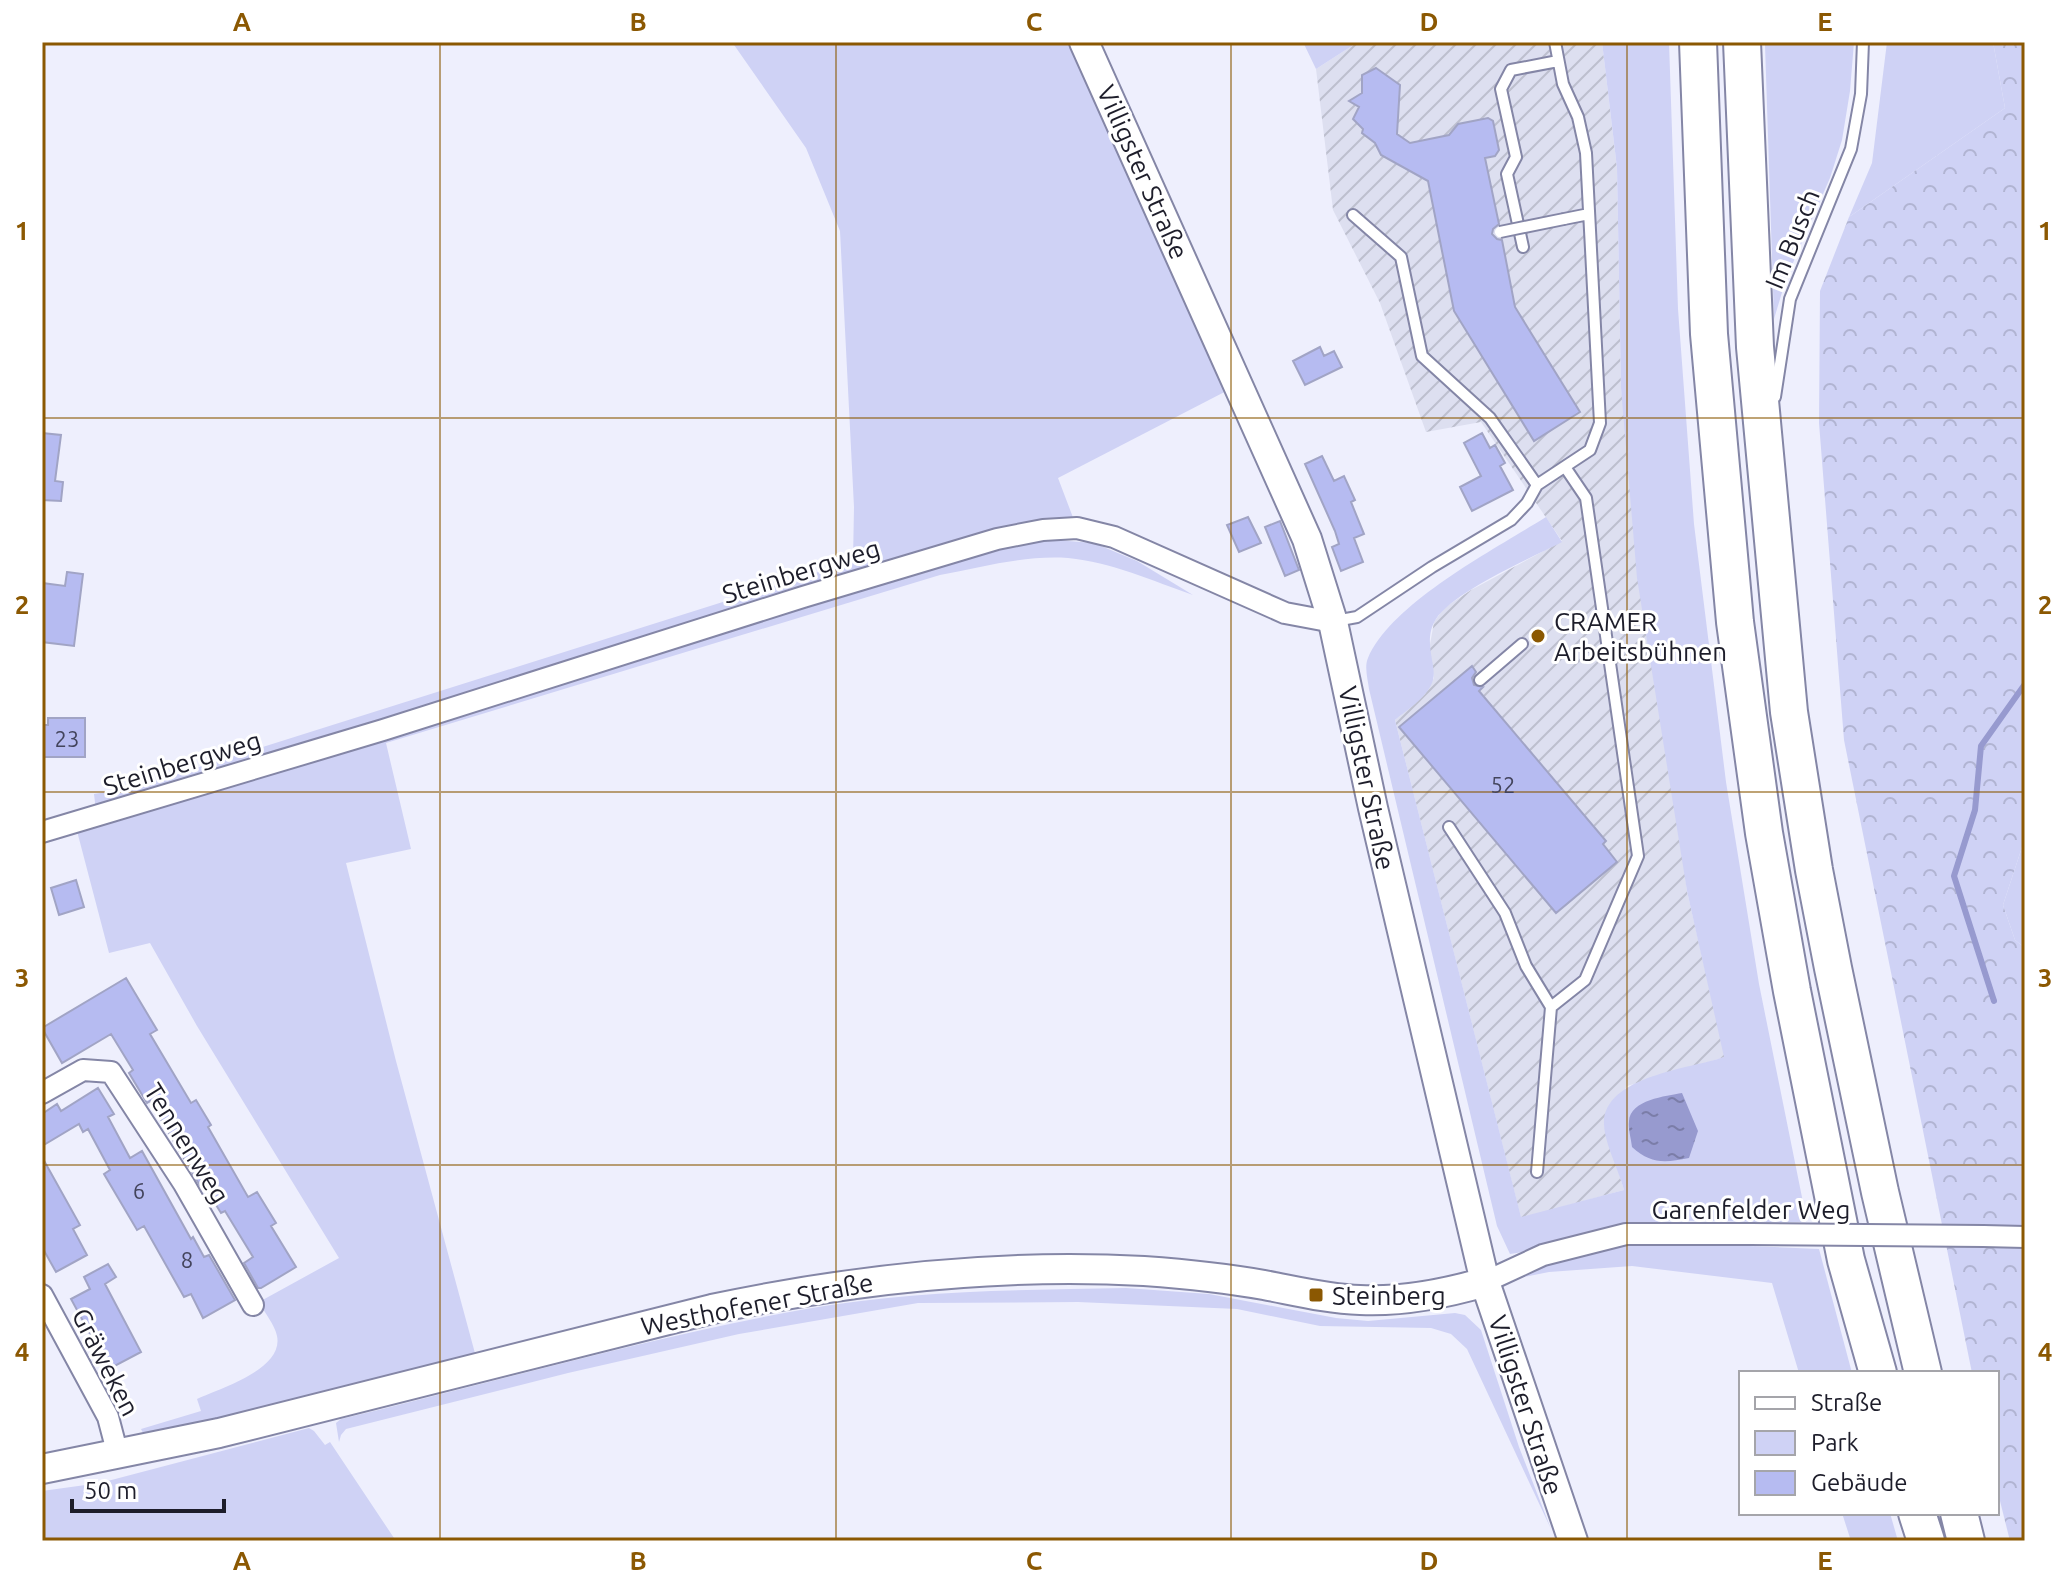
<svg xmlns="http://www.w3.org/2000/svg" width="2067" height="1583" font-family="Ubuntu,sans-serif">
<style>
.industrial{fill:url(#industrial-furrows)}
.green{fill:#cfd2f5}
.forest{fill:url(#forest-crowns)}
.water{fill:url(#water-ripples)}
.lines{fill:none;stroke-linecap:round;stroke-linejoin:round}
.stream{stroke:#979acf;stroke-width:6}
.building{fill:#b6bbf1;stroke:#a1a4c5;stroke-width:2}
.lane-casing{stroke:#8486a6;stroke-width:14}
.street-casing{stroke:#8486a6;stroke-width:24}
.secondary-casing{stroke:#8486a6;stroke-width:32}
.highway-casing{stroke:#8486a6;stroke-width:40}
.lane{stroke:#fff;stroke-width:10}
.street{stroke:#fff;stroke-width:20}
.secondary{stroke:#fff;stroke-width:28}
.highway{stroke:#fff;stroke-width:36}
.lane-bridge-casing{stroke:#8486a6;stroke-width:14;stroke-linecap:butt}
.street-bridge-casing{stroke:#8486a6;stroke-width:24;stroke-linecap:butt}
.lane-bridge{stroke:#fff;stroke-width:10}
.street-bridge{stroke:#fff;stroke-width:20}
.grid{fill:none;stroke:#8b5802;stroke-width:2;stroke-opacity:0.55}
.poi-dot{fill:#8b5802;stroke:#fff;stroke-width:3}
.labels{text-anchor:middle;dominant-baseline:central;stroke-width:6;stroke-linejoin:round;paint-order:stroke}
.number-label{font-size:22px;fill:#43445c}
.street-label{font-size:26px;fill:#1d1d2a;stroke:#fff}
.poi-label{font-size:26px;fill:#1d1d2a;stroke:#fff;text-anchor:start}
.neatline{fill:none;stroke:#8b5802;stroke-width:3}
.grid-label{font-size:26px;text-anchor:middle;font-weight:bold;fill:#8b5802}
</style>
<defs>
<pattern id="industrial-furrows" width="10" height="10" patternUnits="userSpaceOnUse" patternTransform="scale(2)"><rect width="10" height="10" fill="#dddff0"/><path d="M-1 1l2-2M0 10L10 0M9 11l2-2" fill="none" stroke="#bdbfce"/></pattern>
<pattern id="forest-crowns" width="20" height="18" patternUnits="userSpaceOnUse" patternTransform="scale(2)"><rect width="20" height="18" fill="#cfd2f5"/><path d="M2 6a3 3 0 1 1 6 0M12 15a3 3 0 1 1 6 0" fill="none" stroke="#b1b4d2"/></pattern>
<pattern id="water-ripples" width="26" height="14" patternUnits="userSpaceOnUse" patternTransform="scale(2)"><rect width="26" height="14" fill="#979acf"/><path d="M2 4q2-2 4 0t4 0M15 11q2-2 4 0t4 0" fill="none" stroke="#7b7da8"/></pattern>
</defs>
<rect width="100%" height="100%" fill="#eeeffd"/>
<!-- industrial -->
<path class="industrial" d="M1358,42H1602L1617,168L1621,388L1687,891L1725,1057L1627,1086L1604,1125L1624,1190L1521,1218L1395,720L1425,694L1434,678L1429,650L1434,622L1444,608L1471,590L1562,541L1481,422L1426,432L1380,303L1333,210L1316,69Z"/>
<!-- green -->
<path class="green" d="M732,42H1073L1238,385L1058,478L1077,528L1041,524L96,811L94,794L136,787L853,561L854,507L840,231L806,148Z
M1303,42H1358L1316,69Z
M1602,42H1669L1678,309L1694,524L1726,782L1759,984L1807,1222C1742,1224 1676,1215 1611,1228C1577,1234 1545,1249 1510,1254L1497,1226L1369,689C1368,680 1364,667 1368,658C1391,603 1495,549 1546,517L1562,542C1531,558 1453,592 1436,619C1422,641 1437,664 1433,680C1428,697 1408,709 1395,720L1521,1217L1624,1190C1619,1171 1605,1144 1604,1125C1602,1076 1690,1069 1724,1057L1687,891L1637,578L1621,388L1617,168Z
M1767,42H1854L1850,91L1842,140L1830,178L1786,279L1774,319L1765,45Z
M1887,42H1993L2005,108L1849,217L1872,163Z
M1042,539L1094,543L1137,561L1193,595C1153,581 1111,562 1068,558C1025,555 982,567 940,575L386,743L411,849L346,863L396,1061L476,1357L155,1437L153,1433H143L141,1429L201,1411L197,1399C221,1388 284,1369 277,1336C275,1325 264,1312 259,1302L339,1258L197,1026L150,943L109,953L77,831L319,753L1008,545Z
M2025,838V948L2015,940L2003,905Z
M1629,1241L1819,1249L1852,1373H1799L1772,1283L1632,1266L1549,1272L1519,1278V1274Z
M1126,1288L1209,1294L1336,1318L1368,1321L1455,1313L1465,1315L1481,1330L1519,1447L1551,1529L1467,1349L1451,1334L1431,1328L1320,1326L1237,1309L1078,1302L918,1303L739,1334L568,1373L346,1429L341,1435L339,1442L336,1423L341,1419C496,1382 649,1337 806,1309C912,1290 1019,1290 1126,1288Z
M309,1428L314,1431L325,1445L330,1442L396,1541H42V1491L100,1483Z
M1842,1513H1890L1898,1541H1851Z"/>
<!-- forest -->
<path class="forest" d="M1993,42H2025V838L2003,905L2015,940L2025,948V1541H2010L1997,1489V1373H1972L1844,740L1819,423L1820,291L1849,217L2005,108Z"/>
<!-- water -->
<path class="water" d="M1682,1093L1698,1131L1689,1158C1664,1163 1651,1164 1632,1147C1631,1138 1628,1129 1629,1121C1630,1100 1666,1096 1682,1093Z"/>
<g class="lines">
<!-- stream -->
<path class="stream" d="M1994,1001L1954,876L1975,810L1981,746L2025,684"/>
</g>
<!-- building -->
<path class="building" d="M1376,68L1400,85L1397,134L1410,143L1449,135L1458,124L1488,118L1493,121L1499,150L1495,156L1485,158L1499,224L1493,229L1492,234L1497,239L1502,240L1515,307L1580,412L1534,441L1454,311L1428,181L1381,155L1375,143L1362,133L1363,129L1353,119L1359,107L1349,101L1362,93V75Z
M1320,347L1324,356L1334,351L1342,367L1305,385L1293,361Z
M42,433L61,435L55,481L63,482L61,501L42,500Z
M1482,433L1490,448L1495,445L1505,463L1500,466L1513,490L1472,511L1460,487L1481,476L1464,443Z
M1322,456L1334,481L1344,476L1355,500L1351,502L1364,534L1354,538L1363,562L1341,571L1332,547L1339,544L1335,531L1305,464Z
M1248,517L1261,543L1239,552L1227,525Z
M1280,521L1299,570L1285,576L1265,527Z
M67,572L83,574L74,646L42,642V583L65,586Z
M1472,666L1476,672L1472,678L1474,685L1483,687L1479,691L1606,841L1603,844L1617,862L1556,913L1399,727Z
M48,718H85V757H42V725H48Z
M76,880L84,907L59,915L51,888Z
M126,978L157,1030L150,1034L191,1103L196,1100L211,1125L208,1127L248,1197L257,1192L276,1223L271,1226L296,1267L261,1288H258L244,1263L253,1257L225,1211L221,1213L205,1187L202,1189L150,1101L147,1103L129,1073L133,1070L111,1034L62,1063L42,1028Z
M98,1088L114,1114L108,1117L130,1158L142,1151L191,1239L193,1237L204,1257L209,1255L235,1300L203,1318L191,1294L184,1297L144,1226L137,1230L104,1174L110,1170L88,1129L83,1132L79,1124L42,1146V1114L57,1104L61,1111Z
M42,1157L80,1225L73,1229L87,1255L56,1272L42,1247Z
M108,1264L116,1277L105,1284L141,1352L109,1369L71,1299L90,1289L84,1277Z"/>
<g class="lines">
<defs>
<path id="lane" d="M1353,215L1401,257L1422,356L1490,418L1537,485
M1564,219L1589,214
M1523,247L1507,174L1516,157L1501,89L1511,70L1558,61
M1775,397L1790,299L1851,149L1861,94L1863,42
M1335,621L1357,617L1432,567L1511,520L1527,503L1537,485L1590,450L1600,423L1586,153L1578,117L1563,84L1555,42
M1480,680L1522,644
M1449,827L1505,913L1526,966L1551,1007
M1537,1172L1551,1007L1585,980L1638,856L1586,498L1565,467"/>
<path id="street" d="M42,832L383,730L803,597L997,539L1043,530L1077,528L1114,537L1285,613L1333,622
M42,1093L83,1070L111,1072L184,1184L253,1305
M1983,1236L2025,1237
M1485,1282L1543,1255L1626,1234H1751
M42,1295L108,1417L118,1455"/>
<path id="secondary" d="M1084,42L1307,539L1333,622L1373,808L1485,1282L1573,1541
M42,1469L219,1433L712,1309C854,1279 999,1263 1144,1271C1185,1274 1225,1278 1264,1285C1296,1291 1328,1299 1360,1300C1403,1302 1444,1294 1485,1282"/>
<path id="highway" d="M1698,42L1709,334L1735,622L1764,833L1792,991L1846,1260L1878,1373
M1742,42L1755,347L1789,712L1814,870L1833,968L1880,1192L1923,1373
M1917,1513L1926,1541
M1959,1513L1966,1541"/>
</defs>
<!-- lane casing -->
<use href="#lane" class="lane-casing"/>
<!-- street casing -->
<use href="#street" class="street-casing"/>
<!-- secondary casing -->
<use href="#secondary" class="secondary-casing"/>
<!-- highway casing -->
<use href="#highway" class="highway-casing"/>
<!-- lane -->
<use href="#lane" class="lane"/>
<!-- street -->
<use href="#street" class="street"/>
<!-- secondary -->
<use href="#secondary" class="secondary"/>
<!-- highway -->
<use href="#highway" class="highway"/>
<defs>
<path id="lane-bridge" d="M1500,232L1564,219"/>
<path id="street-bridge" d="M1751,1234L1983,1236"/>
</defs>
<!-- lane-bridge casing -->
<use href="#lane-bridge" class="lane-bridge-casing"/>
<!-- street-bridge casing -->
<use href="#street-bridge" class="street-bridge-casing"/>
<!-- lane-bridge -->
<use href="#lane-bridge" class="lane-bridge"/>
<!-- street-bridge -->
<use href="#street-bridge" class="street-bridge"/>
</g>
<!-- grid -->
<path class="grid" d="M440,42V1541M836,42V1541M1231,42V1541M1627,42V1541M42,418H2025M42,792H2025M42,1165H2025"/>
<!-- markers -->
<g class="poi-dot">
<circle cx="1538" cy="636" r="8"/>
<rect x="1308" y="1287" width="16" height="16" rx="4"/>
</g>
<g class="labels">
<!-- number labels -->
<g class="number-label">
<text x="67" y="738">23</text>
<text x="1503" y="784">52</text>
<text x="139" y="1190">6</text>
<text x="187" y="1259">8</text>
</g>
<!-- street labels -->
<g class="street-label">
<text transform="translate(1143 172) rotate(66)">Villigster Straße</text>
<text transform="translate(1792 239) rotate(-68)">Im Busch</text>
<text transform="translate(801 571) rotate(-17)">Steinbergweg</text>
<text transform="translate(182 763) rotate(-17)">Steinbergweg</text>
<text transform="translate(1367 778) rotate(78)">Villigster Straße</text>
<text transform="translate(187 1143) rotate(58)">Tennenweg</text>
<text x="1751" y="1209">Garenfelder Weg</text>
<text transform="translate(757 1304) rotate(-11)">Westhofener Straße</text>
<text transform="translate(106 1362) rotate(63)">Gräweken</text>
<text transform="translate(1526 1405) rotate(72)">Villigster Straße</text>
</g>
<!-- poi labels -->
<g class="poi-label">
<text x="1554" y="621">CRAMER<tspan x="1554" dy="30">Arbeitsbühnen</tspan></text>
<text x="1332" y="1295">Steinberg</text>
</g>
</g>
<!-- border -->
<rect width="2067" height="1583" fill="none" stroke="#ffffff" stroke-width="88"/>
<!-- legend -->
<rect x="1739" y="1371" width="260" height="144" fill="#ffffff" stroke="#a5a5aa" stroke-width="2"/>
<rect x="1755" y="1397" width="40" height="12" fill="#ffffff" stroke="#a5a5aa" stroke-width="2"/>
<text x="1811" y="1411" font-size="24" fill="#1d1d2a">Straße</text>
<rect x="1755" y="1431" width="40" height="24" fill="#cfd2f5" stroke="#a5a5aa" stroke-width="2"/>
<text x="1811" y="1451" font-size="24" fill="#1d1d2a">Park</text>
<rect x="1755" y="1471" width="40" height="24" fill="#b6bbf1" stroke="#a5a5aa" stroke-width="2"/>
<text x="1811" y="1491" font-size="24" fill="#1d1d2a">Gebäude</text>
<!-- scale -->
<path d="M72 1499v12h152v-12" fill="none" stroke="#1d1d2a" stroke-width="4"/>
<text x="84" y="1499" font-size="24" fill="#1d1d2a" stroke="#ffffff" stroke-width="6" paint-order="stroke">50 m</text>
<rect x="44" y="44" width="1979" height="1495" class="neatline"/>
<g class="grid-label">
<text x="242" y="31">A</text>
<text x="638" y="31">B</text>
<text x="1034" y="31">C</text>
<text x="1429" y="31">D</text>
<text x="1825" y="31">E</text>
<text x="22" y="240">1</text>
<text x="2045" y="240">1</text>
<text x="22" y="614">2</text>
<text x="2045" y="614">2</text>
<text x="22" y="987">3</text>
<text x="2045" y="987">3</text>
<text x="22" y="1361">4</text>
<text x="2045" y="1361">4</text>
<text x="242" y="1570">A</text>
<text x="638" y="1570">B</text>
<text x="1034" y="1570">C</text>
<text x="1429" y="1570">D</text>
<text x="1825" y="1570">E</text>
</g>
</svg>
